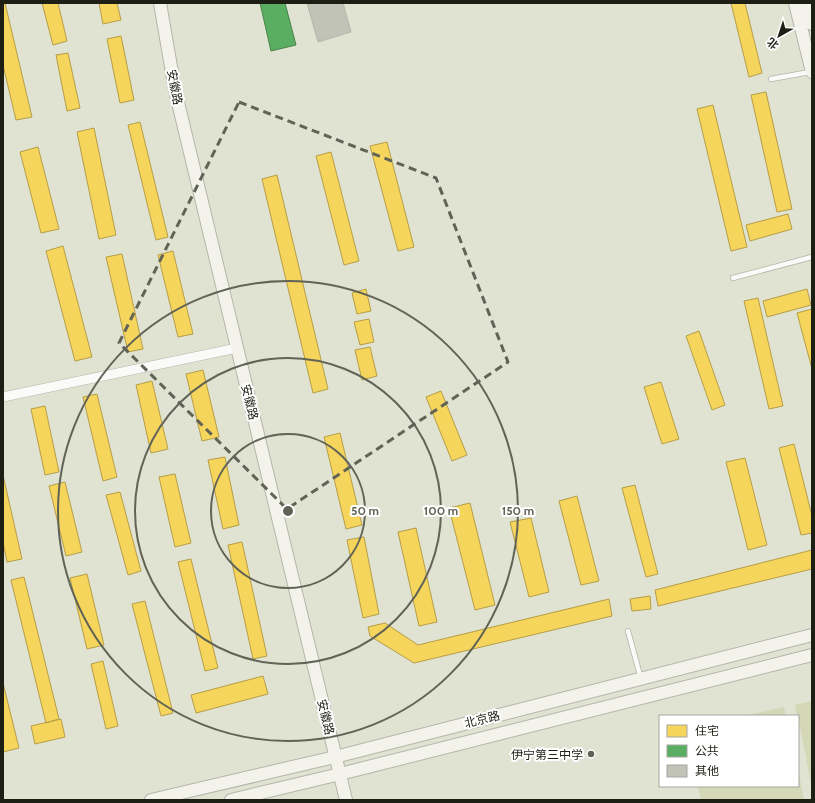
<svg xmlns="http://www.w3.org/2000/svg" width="815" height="803" font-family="Cabin,'Noto Sans SC',sans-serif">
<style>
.green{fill:#d4d8b6}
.homes{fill:#f6d55c;stroke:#b59e46}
.public{fill:#5aae61;stroke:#48834a}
.building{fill:#c1c3b6;stroke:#b5b7aa}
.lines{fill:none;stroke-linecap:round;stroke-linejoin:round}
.lane-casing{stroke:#b4b6a9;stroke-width:6}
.street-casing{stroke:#b4b6a9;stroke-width:10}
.secondary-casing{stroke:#b4b6a9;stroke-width:14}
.lane{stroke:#fafbf8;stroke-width:4.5}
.street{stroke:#fafbf8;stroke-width:9}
.secondary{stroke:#f3f3ec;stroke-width:12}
.marked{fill:none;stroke:#616356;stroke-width:3;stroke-dasharray:8 5;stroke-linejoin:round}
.ring{fill:none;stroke:#616356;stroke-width:2}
.poi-dot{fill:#616356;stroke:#fff;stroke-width:1.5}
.labels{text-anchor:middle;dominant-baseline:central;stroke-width:4;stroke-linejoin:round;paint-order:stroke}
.street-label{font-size:12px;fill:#1d1e14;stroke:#fff}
.poi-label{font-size:12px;fill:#1d1e14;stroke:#fff;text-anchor:end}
.centre{fill:#616356;stroke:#fff;stroke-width:2}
.ring-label{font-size:12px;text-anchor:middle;font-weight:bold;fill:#616356;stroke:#fff;stroke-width:4;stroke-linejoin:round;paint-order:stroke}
</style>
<rect width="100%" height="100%" fill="#e0e2d2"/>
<!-- green -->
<path class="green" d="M812,701V788L798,716H797L795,705Z
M784,707L786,716H743Z
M798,770L804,800H701L698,786H798Z"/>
<!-- homes -->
<path class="homes" d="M3,3H5L32,117L16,120L3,65Z
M42,3H58L67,41L53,45Z
M99,3H117L121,20L103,24Z
M731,3H745L762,73L749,77Z
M121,36L134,100L120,103L107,39Z
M68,53L80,108L67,111L56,55Z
M766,92L792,209L777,212L751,95Z
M713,105L747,247L731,251L697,109Z
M140,122L168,237L156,240L128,125Z
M94,128L116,235L99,239L77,132Z
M387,142L414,247L398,251L370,146Z
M38,147L59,229L41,233L20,152Z
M331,152L359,261L344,265L316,156Z
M277,175L328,389L313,393L262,179Z
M788,214L792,229L750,241L746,225Z
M63,246L92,357L75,361L46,251Z
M173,251L193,334L178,337L158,255Z
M122,254L143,349L128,352L106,257Z
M366,289L371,311L357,314L352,293Z
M807,289L811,305L767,317L763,301Z
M758,298L783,406L769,409L744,301Z
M812,309V369L797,313Z
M369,319L374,342L360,345L354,322Z
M699,331L725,405L712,410L686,336Z
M370,347L377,376L362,380L355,350Z
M203,370L219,437L202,441L186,374Z
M152,381L168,449L151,453L136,385Z
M661,382L679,439L662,444L644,387Z
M441,391L467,455L452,461L426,397Z
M97,394L117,477L103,481L83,397Z
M45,406L59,472L45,475L31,409Z
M340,433L362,525L346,529L324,437Z
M794,444L812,516V533L801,535L779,448Z
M225,457L239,525L223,529L208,460Z
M745,458L767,545L748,550L726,462Z
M175,474L191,543L175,547L159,477Z
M3,475L22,559L7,562L3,542Z
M65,482L82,552L66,556L49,486Z
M635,485L658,574L646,577L622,488Z
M120,492L141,571L128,575L106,495Z
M577,496L599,581L581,585L559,501Z
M470,503L495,605L475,610L449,508Z
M531,518L549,592L529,597L510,522Z
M416,528L437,622L419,626L398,532Z
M364,537L379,614L363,618L347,540Z
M242,542L267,656L253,659L228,545Z
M812,550V569L658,606L655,590Z
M191,559L218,668L205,671L178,562Z
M87,574L104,645L87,649L70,578Z
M24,577L59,719L46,723L11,580Z
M650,596L651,609L632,611L630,599Z
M609,599L612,616L414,663L370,636L368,627L385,623L418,645Z
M145,601L173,713L161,716L132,604Z
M103,661L118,726L106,729L91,664Z
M263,676L268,694L196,713L191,695Z
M3,683L19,748L3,752Z
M61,719L65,737L35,744L31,726Z"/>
<!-- public -->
<path class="public" d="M260,3H285L296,45L271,51Z"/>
<!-- building -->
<path class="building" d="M307,3H343L351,32L318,42Z"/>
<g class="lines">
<defs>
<path id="lane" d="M771,79L810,72
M733,278L812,257
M628,631L641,679"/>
<path id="street" d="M3,397L237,348"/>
<path id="secondary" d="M160,3L175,90L346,800
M795,3L812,72
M807,3L812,24
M151,800L335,757L812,635
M231,800L340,774L812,655"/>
</defs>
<!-- lane casing -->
<use href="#lane" class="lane-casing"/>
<!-- street casing -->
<use href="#street" class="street-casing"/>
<!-- secondary casing -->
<use href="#secondary" class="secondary-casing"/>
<!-- lane -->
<use href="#lane" class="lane"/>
<!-- street -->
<use href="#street" class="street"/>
<!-- secondary -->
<use href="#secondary" class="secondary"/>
</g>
<!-- marked area -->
<path class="marked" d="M239,102L436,178L508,362L287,509L119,343Z"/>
<!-- distance rings -->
<g class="ring">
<circle cx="288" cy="511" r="77"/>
<circle cx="288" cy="511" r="153"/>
<circle cx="288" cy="511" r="230"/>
</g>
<!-- markers -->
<circle class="poi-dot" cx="591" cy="754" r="4"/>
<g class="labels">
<!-- street labels -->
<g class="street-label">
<text transform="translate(175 87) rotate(79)">安徽路</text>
<text transform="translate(250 402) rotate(76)">安徽路</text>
<text transform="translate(326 717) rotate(76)">安徽路</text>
<text transform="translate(482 719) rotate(-14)">北京路</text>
</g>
<!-- poi labels -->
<g class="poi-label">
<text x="583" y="754">伊宁第三中学</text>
</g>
</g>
<circle cx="288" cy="511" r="6" class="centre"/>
<g class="ring-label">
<text x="365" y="515">50 m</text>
<text x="441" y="515">100 m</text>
<text x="518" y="515">150 m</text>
</g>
<!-- border -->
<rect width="815" height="803" fill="none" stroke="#1d1e14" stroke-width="8"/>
<!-- legend -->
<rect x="659" y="715" width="140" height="72" fill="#ffffff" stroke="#a5a5a1"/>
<rect x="667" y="725" width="20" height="12" fill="#f6d55c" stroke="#a5a5a1"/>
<text x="695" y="735" font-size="12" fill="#1d1e14">住宅</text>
<rect x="667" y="745" width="20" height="12" fill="#5aae61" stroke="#a5a5a1"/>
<text x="695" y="755" font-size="12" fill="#1d1e14">公共</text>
<rect x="667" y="765" width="20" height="12" fill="#c1c3b6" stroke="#a5a5a1"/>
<text x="695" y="775" font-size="12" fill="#1d1e14">其他</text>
<!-- north arrow -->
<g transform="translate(779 36) rotate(219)" stroke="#ffffff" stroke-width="3" paint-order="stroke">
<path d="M0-3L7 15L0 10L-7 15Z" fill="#1d1e14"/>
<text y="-6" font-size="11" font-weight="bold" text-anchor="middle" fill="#1d1e14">北</text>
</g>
</svg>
